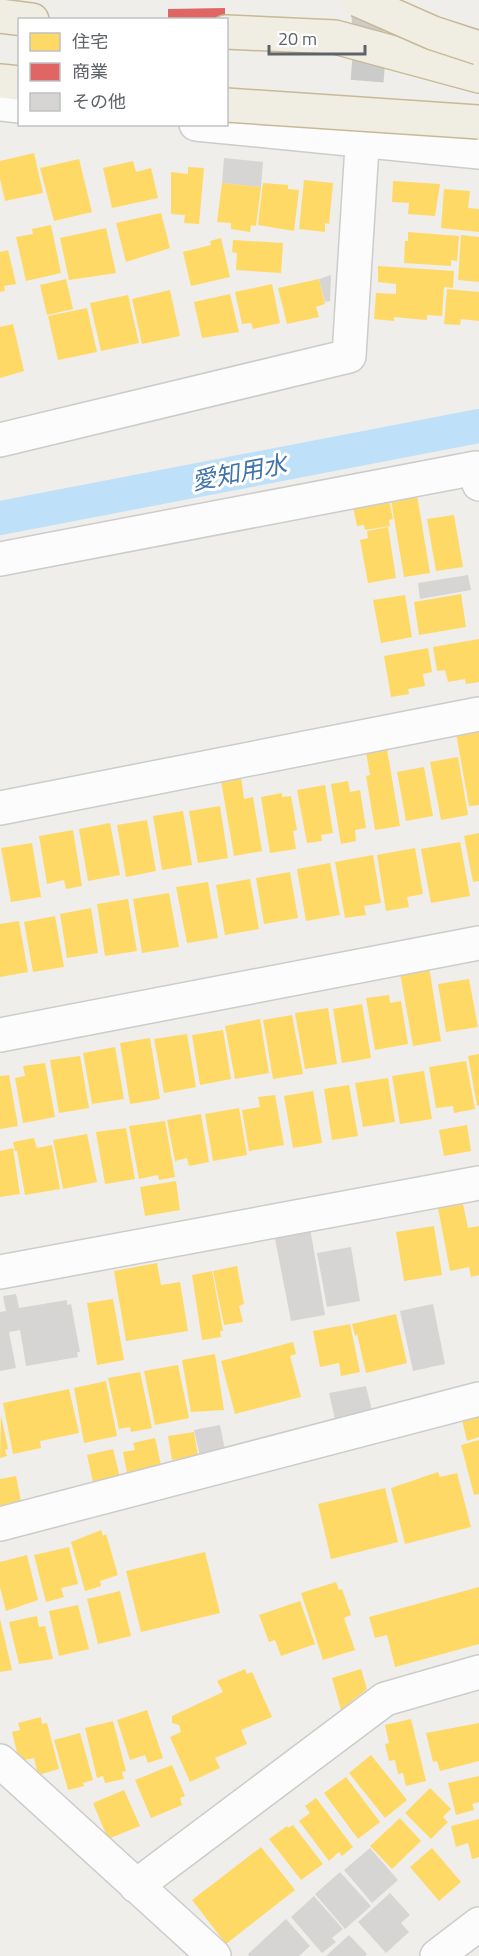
<svg xmlns="http://www.w3.org/2000/svg" width="479" height="1956" font-family="'Titillium Web','Noto Sans JP',sans-serif">
<style>
.homes{fill:#ffd966}
.shops{fill:#e06666}
.lines{fill:none;stroke-linecap:round;stroke-linejoin:round}
.canal{stroke:#bfe0f9;stroke-width:34}
.building{fill:#d6d5d3}
.street-tunnel{stroke:#cbcbca;stroke-width:33;stroke-dasharray:33 16;stroke-linecap:butt}
.street-casing{stroke:#cbcccc;stroke-width:36}
.highway-casing{stroke:#c8b996;stroke-width:36}
.street{stroke:#fdfcfc;stroke-width:33}
.highway{stroke:#f0ede3;stroke-width:33}
.highway-bridge-casing{stroke:#c8b996;stroke-width:36;stroke-linecap:butt}
.highway-bridge{stroke:#f0ede3;stroke-width:33}
.labels{text-anchor:middle;dominant-baseline:central;stroke-width:6;stroke-linejoin:round;paint-order:stroke}
.water-label{font-size:24px;font-style:italic;fill:#4174aa;stroke:#fff}
</style>
<rect width="100%" height="100%" fill="#efeeea"/>
<!-- homes -->
<path class="homes" d="M34,153L43,193L5,201L0,179V161Z
M79,159L92,212L54,221L40,168Z
M133,161L136,172L151,168L158,198L112,208L103,168Z
M188,167L204,168L199,224L184,223L185,215L171,214V172L188,174Z
M304,180L333,183L329,224L325,223V232L299,229Z
M393,181L440,184L435,216L408,214L409,203L392,202Z
M222,183L261,187L256,226L251,225L250,232L231,229V223L217,222Z
M263,183L288,185V189L299,190L294,231L258,225Z
M444,189L470,191L468,208L479,209V232L441,228Z
M161,213L170,248L126,262L116,223Z
M51,225L61,273L26,281L16,237L33,234L32,229Z
M106,228L116,273L69,280L60,238Z
M408,232L459,236L457,261L451,260V266L404,263L405,241H408Z
M461,235L479,237V282L458,280Z
M221,238L230,277L191,286L183,252L211,245L210,241Z
M233,240L283,243L281,273L236,270L237,253L232,252Z
M8,250L16,284L4,286L5,291L0,292V252Z
M378,266L454,271L453,288L444,287L442,316L427,315V320L394,317V321L374,319L376,293L396,294V284L378,282Z
M66,279L73,309L47,315L40,285Z
M319,279L325,304L316,307L319,317L287,324L278,288Z
M272,284L280,323L253,329L251,323L242,324L235,292Z
M447,289L479,292V321L461,319L460,325L444,324Z
M170,290L180,336L142,344L132,299Z
M230,294L239,332L202,338L194,302Z
M128,295L139,343L101,351L90,303Z
M87,308L97,352L58,360L48,316Z
M13,324L24,371L0,378V327Z
M417,495L430,573L404,577L391,500Z
M389,500L393,519L389,520L390,526L365,530L364,525L357,526L353,507Z
M454,515L463,567L436,571L427,519Z
M388,527L396,578L368,583L360,540L368,538L367,531Z
M461,594L466,627L419,635L414,602Z
M405,595L412,637L381,643L373,600Z
M479,639V682L466,684L465,679L448,682L445,670L437,671L433,647Z
M428,648L432,672L423,674L425,686L408,689L409,694L391,697L384,656Z
M479,729V805L469,806L456,733Z
M387,749L400,826L375,830L366,776L370,775L366,752Z
M458,757L468,815L441,820L430,762Z
M424,767L433,816L406,821L397,772Z
M241,777L244,799L253,797L262,851L234,856L221,781Z
M348,781L350,792L360,790L366,828L355,830L356,841L341,844L331,784Z
M325,785L333,833L321,835L322,841L307,843L297,790Z
M282,793V797L291,796L297,830L293,831L296,849L270,853L261,797Z
M220,806L228,858L198,863L189,811Z
M183,811L192,865L162,870L153,816Z
M147,820L156,871L126,877L117,825Z
M110,823L120,875L88,881L79,829Z
M73,830L82,886L66,889L64,880L47,884L39,836Z
M479,833V881L473,882L464,836Z
M460,842L470,896L431,903L421,849Z
M32,843L41,897L11,902L1,848Z
M415,848L423,894L407,897L409,907L386,911L377,855Z
M373,855L381,903L364,906L366,915L345,918L335,862Z
M330,863L340,915L306,921L297,869Z
M290,872L298,918L264,924L256,878Z
M250,879L259,929L225,935L216,885Z
M208,882L218,938L187,943L176,887Z
M169,893L179,947L142,953L133,899Z
M128,899L137,951L105,956L97,904Z
M91,908L98,953L67,958L60,914Z
M55,916L64,967L33,972L24,922Z
M19,921L28,972L0,977V924Z
M429,967L441,1041L413,1046L400,973Z
M469,979L478,1027L446,1032L438,984Z
M389,995L390,1003L401,1001L408,1044L375,1050L366,998Z
M362,1004L371,1058L342,1063L333,1009Z
M328,1008L337,1064L305,1069L295,1013Z
M292,1015L303,1074L273,1079L263,1020Z
M260,1019L269,1073L235,1079L225,1026Z
M223,1030L231,1079L200,1085L192,1035Z
M187,1034L196,1087L164,1093L154,1039Z
M150,1038L160,1099L130,1104L120,1043Z
M115,1047L124,1099L92,1104L83,1053Z
M479,1054V1105L477,1106L468,1056Z
M80,1056L89,1108L59,1113L50,1060Z
M466,1061L475,1109L454,1113L453,1106L436,1108L429,1067Z
M45,1063L55,1117L23,1123L15,1078L25,1076L23,1066Z
M424,1071L432,1119L400,1124L392,1076Z
M9,1075L18,1126L0,1129V1076Z
M388,1078L395,1122L363,1127L355,1083Z
M349,1085L358,1136L332,1140L324,1089Z
M313,1091L322,1143L293,1148L284,1096Z
M275,1095L284,1145L249,1151L242,1110L260,1107L258,1097Z
M239,1108L247,1155L213,1161L205,1114Z
M201,1114L209,1162L189,1166L187,1158L175,1161L167,1120Z
M165,1121L175,1177L159,1180L158,1175L139,1179L129,1126Z
M467,1125L471,1151L444,1156L439,1130Z
M126,1128L135,1179L105,1184L96,1132Z
M87,1134L97,1182L63,1189L53,1140Z
M34,1138L37,1148L52,1145L60,1189L25,1195L17,1151H15L13,1142Z
M13,1148L20,1194L0,1197V1151Z
M176,1181L180,1210L145,1216L140,1187Z
M463,1204L468,1228L479,1226V1275L471,1277L469,1267L450,1271L438,1208Z
M434,1226L442,1275L404,1281L396,1232Z
M157,1263L161,1285L180,1282L188,1331L126,1341L114,1271Z
M237,1266L244,1304L239,1306L243,1322L224,1325L213,1271Z
M212,1271L223,1331H220L221,1337L202,1340L192,1275Z
M113,1299L124,1360L97,1365L87,1303Z
M396,1314L407,1363L366,1373L357,1334L355,1336L352,1324Z
M350,1324L360,1372L341,1376L339,1363L320,1367L313,1331Z
M293,1342L296,1354L290,1356L301,1397L235,1414L221,1361Z
M215,1354L224,1410L191,1412L182,1360Z
M178,1365L189,1418L155,1425L144,1371Z
M140,1372L152,1428L131,1432L130,1427L119,1429L108,1378Z
M106,1381L117,1436L84,1443L74,1388Z
M69,1389L79,1433L40,1441L41,1448L13,1454L3,1403Z
M1,1415L8,1449L5,1450L7,1456L0,1458Z
M479,1415V1437L467,1441L462,1420Z
M194,1432L198,1456L172,1460L168,1436Z
M155,1438L161,1465L127,1473L123,1452L135,1450L133,1443Z
M479,1440V1494L474,1495L461,1445Z
M113,1449L120,1477L93,1482L87,1455Z
M438,1472L440,1477L457,1473L471,1527L405,1544L391,1488Z
M16,1476L21,1502L0,1506V1479Z
M385,1488L398,1542L331,1559L318,1504Z
M101,1530L103,1536L106,1534L118,1575L100,1581L101,1586L85,1591L71,1542Z
M69,1547L78,1584L61,1588L64,1597L46,1602L34,1555Z
M205,1552L220,1613L141,1632L126,1571Z
M27,1555L38,1600L6,1611L0,1587V1562Z
M336,1582L339,1590L342,1589L351,1615L344,1618L355,1650L323,1660L301,1593Z
M479,1587V1644L395,1667L387,1635L375,1638L369,1617Z
M120,1591L131,1636L98,1644L87,1599Z
M300,1601L315,1644L281,1656L275,1640L269,1642L259,1615Z
M78,1605L89,1649L59,1656L49,1611Z
M37,1616L39,1627L45,1626L53,1659L19,1664L9,1622Z
M0,1619L12,1670L0,1672Z
M245,1669L247,1674L252,1672L272,1717L241,1730L247,1744L215,1758L220,1768L190,1782L170,1737L181,1732L179,1725L172,1723V1716L223,1692L217,1681Z
M361,1669L367,1689L341,1710L332,1678Z
M147,1710L163,1758L148,1763L145,1755L130,1760L117,1720Z
M41,1717L42,1724L47,1723L59,1769L38,1775L34,1758L19,1761L12,1732L20,1730L18,1723Z
M411,1719L426,1781L406,1786L403,1773L398,1774L395,1760L389,1761L385,1744L389,1743L385,1725Z
M113,1721L126,1771L122,1772L124,1779L105,1783L103,1776L97,1778L85,1728Z
M479,1723V1761L440,1771L437,1761L433,1762L426,1733Z
M80,1733L93,1780L83,1783L84,1786L68,1790L54,1740Z
M371,1755L407,1800L385,1818L349,1773Z
M172,1765L185,1796L180,1798L182,1805L151,1818L135,1780Z
M479,1776V1802L472,1804L474,1810L456,1815L448,1783Z
M346,1777L380,1822L358,1839L324,1793Z
M430,1788L451,1809L443,1817L448,1822L431,1839L405,1813Z
M124,1790L140,1826L108,1839L93,1803Z
M316,1798L353,1847L342,1856L339,1852L329,1861L299,1821L310,1813L305,1806Z
M400,1818L421,1841L392,1869L370,1846Z
M479,1819V1857L472,1859L468,1843L456,1847L451,1826Z
M293,1825L323,1864L301,1880L269,1839L287,1826L288,1828Z
M261,1847L295,1890L226,1944L192,1900Z
M432,1848L461,1882L439,1901L410,1867Z"/>
<!-- shops -->
<path class="shops" d="M225,8V20H168V9Z"/>
<g class="lines">
<!-- canal -->
<path class="canal" d="M0,518L479,426"/>
</g>
<!-- building -->
<path class="building" d="M224,158L263,162L261,187L222,183Z
M331,275L330,301L325,302L319,279Z
M468,575L471,590L420,599L418,583Z
M310,1228L325,1315L291,1321L274,1234Z
M351,1247L360,1301L327,1307L317,1253Z
M16,1294L19,1308L67,1300V1305L71,1304L80,1352H77L78,1357L26,1366L20,1330L9,1332L16,1368L0,1371V1312L6,1311L3,1296Z
M433,1304L445,1364L413,1371L400,1311Z
M366,1386L372,1411L335,1419L329,1393Z
M220,1425L225,1450L200,1456L194,1430Z
M370,1848L398,1880L372,1903L344,1870Z
M340,1872L371,1906L345,1929L315,1894Z
M390,1893L410,1915L401,1923L409,1932L386,1953L358,1922Z
M314,1896L343,1929L332,1938L336,1942L322,1953L291,1917Z
M286,1919L310,1946L299,1956H249L248,1954Z
M349,1935L367,1954L365,1956H326Z"/>
<g class="lines">
<!-- street-tunnel -->
<path class="street-tunnel" d="M363,130L370,46L367,0"/>
<defs>
<path id="street" d="M0,104L20,106
M196,124L479,152
M0,440L349,356L363,130
M0,559L476,468L479,484
M0,808L479,714
M0,1035L479,943
M0,1272L479,1183
M0,1524L479,1399
M0,1761L214,1956
M136,1886L385,1699L479,1672
M437,1956L479,1924"/>
<path id="highway" d="M0,16L32,20
M226,32L335,37L479,76
M0,81L20,83"/>
</defs>
<!-- street casing -->
<use href="#street" class="street-casing"/>
<!-- highway casing -->
<use href="#highway" class="highway-casing"/>
<!-- street -->
<use href="#street" class="street"/>
<!-- highway -->
<use href="#highway" class="highway"/>
<defs>
<path id="highway-bridge" d="M358,0L433,33L479,48
M226,105L479,122"/>
</defs>
<!-- highway-bridge casing -->
<use href="#highway-bridge" class="highway-bridge-casing"/>
<!-- highway-bridge -->
<use href="#highway-bridge" class="highway-bridge"/>
</g>
<g class="labels">
<!-- water labels -->
<g class="water-label">
<text transform="translate(239 472) rotate(-11)">愛知用水</text>
</g>
</g>
<!-- legend -->
<rect x="18" y="18" width="210" height="108" fill="#ffffff" stroke="#bfc1c3" stroke-width="1.5"/>
<rect x="30" y="33" width="30" height="18" fill="#ffd966" stroke="#bfc1c3" stroke-width="1.5"/>
<text x="72" y="48" font-size="18" fill="#5f6368">住宅</text>
<rect x="30" y="63" width="30" height="18" fill="#e06666" stroke="#bfc1c3" stroke-width="1.5"/>
<text x="72" y="78" font-size="18" fill="#5f6368">商業</text>
<rect x="30" y="93" width="30" height="18" fill="#d6d5d3" stroke="#bfc1c3" stroke-width="1.5"/>
<text x="72" y="108" font-size="18" fill="#5f6368">その他</text>
<!-- scale -->
<path d="M269 45v9h96v-9" fill="none" stroke="#5f6368" stroke-width="3"/>
<text x="278" y="45" font-size="18" fill="#5f6368" stroke="#ffffff" stroke-width="4.5" paint-order="stroke">20 m</text>
</svg>
